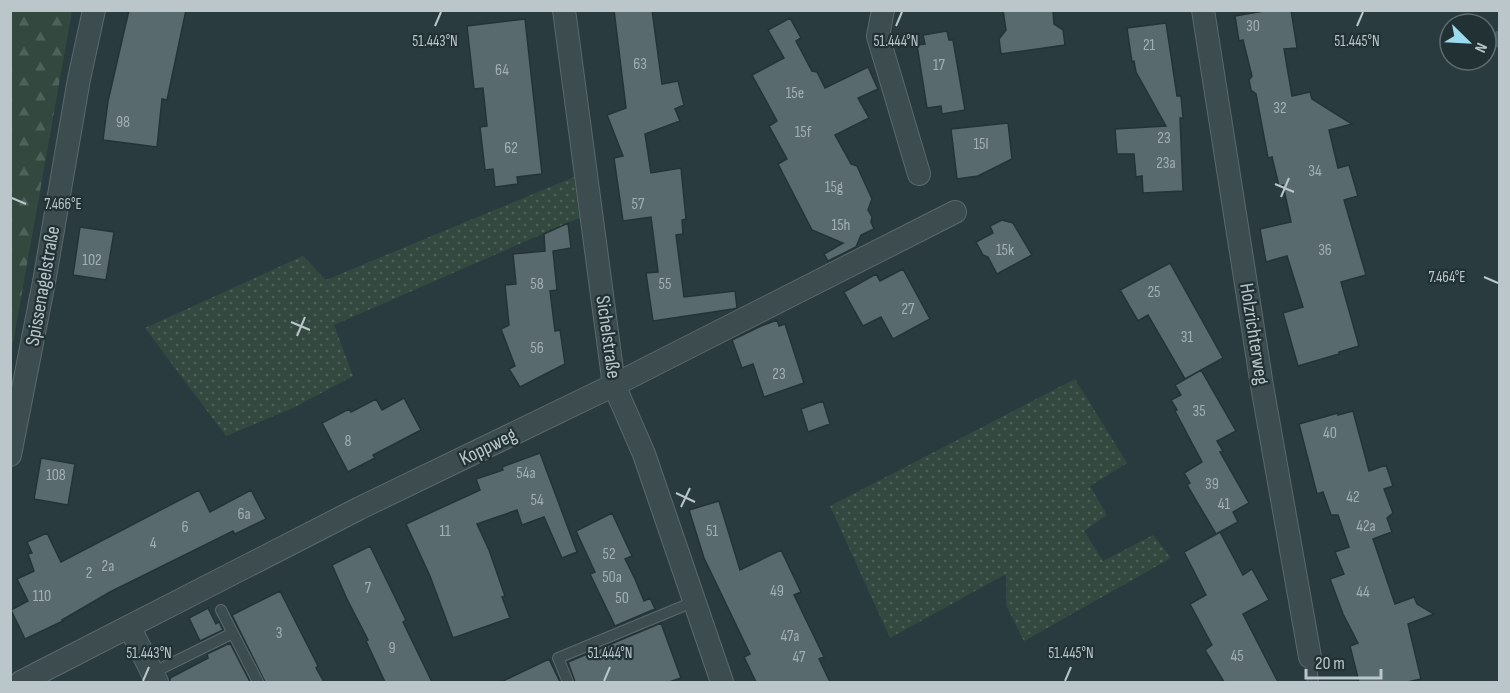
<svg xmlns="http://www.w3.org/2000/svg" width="1510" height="693" font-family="'Sofia Sans Condensed',sans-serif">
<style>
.grass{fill:url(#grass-dots)}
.forest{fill:url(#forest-firs)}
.water{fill:url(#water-ripples)}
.building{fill:#586a6e;stroke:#243336;stroke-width:1.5}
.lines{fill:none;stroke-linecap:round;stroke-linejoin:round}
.lane-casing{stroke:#5b696d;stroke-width:12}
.street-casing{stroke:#5b696d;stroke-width:24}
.lane{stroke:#3d4c4f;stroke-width:10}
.street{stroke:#3d4c4f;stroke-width:22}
.ticks{fill:none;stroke:#bac6ca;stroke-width:2}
.labels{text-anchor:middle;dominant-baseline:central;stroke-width:4.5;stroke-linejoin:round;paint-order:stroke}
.number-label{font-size:16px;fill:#a2afb3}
.street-label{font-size:20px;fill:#bac6ca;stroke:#223134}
.ticks-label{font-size:15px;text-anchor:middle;fill:#bac6ca;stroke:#223134;stroke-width:4.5;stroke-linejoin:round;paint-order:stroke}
</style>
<defs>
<pattern id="grass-dots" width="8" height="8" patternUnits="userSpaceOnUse" patternTransform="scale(1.5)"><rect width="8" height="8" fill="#334940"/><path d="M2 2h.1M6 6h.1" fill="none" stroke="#4e625a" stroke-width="1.8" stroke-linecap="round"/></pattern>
<pattern id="forest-firs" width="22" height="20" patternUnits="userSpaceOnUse" patternTransform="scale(1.5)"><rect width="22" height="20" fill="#334940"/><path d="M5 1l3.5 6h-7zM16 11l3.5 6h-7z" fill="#4e625a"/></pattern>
<pattern id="water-ripples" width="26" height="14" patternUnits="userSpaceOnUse" patternTransform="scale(1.5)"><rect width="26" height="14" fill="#3f5d64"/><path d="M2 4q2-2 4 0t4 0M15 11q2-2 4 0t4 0" fill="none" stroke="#597379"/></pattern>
</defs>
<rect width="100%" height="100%" fill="#293b3f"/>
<!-- grass -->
<path class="grass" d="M574,177L579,218L334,325L353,376L293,408L226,436L145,328L303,256L326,280Z
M1075,379L1127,463L1090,486L1107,515L1084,531L1103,561L1153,535L1171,558L1024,641L1006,605V574L890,638L830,506Z"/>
<!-- forest -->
<path class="forest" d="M11,10L72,11L11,354L10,11Z"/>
<!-- water -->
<path class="water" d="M1499,30V46L1490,51L1486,36Z"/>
<!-- building -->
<path class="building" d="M129,10H186L167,100L162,99L157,147L103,140L108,101Z
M614,10H652L662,84L678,81L684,105L675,109L680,121L645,134L651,173L681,168L686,219L682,220L683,234L676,235L684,297L735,291L737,308L733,309L653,321L646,273L658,272L651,217L623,221L614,158L623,156L607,115L626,108Z
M1003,10H1053L1054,24L1063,30L1065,45L1001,54L999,39L1006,30Z
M1270,10H1291L1297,48L1284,49L1292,96L1310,92L1312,99L1352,124L1329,130L1338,168L1349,165L1358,196L1344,200L1366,275L1341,282L1359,346L1339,352V354L1298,366L1283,313L1303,307L1287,256L1266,262L1260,229L1291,222L1283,185L1279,186L1272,157L1268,158L1256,94L1251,90L1249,80L1252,76L1243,40L1239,41L1235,16Z
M790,18L801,38L796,41L812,71L817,72L825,88L868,67L878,89L858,98L869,118L835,135L851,164L857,166L872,199L868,210L872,217L871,222L874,229L861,235L856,247L828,261L824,254L843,243L812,230L778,164L787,159L769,126L777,121L752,75L784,58L768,30Z
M525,19L542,174L517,177L518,184L495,187L493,169L485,170L480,127L487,126L483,88L474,89L467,26Z
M1166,23L1177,96H1181L1183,118H1180L1183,191L1143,193L1142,176L1136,177L1134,154H1117L1115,129L1166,126L1136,72L1134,61L1132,62L1127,28Z
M947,31L949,40H953L965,110L942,114L941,106L927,108L917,45L925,44L923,35Z
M1008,123L1012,159L978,176L957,179L951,129Z
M1002,220L1013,223L1032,255L997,274L988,257L983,255L976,242L993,233L990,226Z
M568,223L571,248L553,251L557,290L550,291L555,331L560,330L565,364L520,387L509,369L515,366L501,329L509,325L505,285L516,284L513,254L545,251L544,234Z
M80,227L114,232L106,280L73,275Z
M1170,263L1223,358L1185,379L1148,315L1138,321L1120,290Z
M903,269L930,319L893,339L881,317L863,326L844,292L876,274L880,281Z
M777,320L779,326L785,324L804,383L764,397L753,364L742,368L732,340L761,326Z
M1201,370L1236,431L1217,441L1223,451L1220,452L1249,503L1233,512L1238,522L1216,534L1187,485L1190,483L1184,473L1202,462L1175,411L1177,410L1171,400L1181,395L1175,385Z
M404,398L421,430L373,455L375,458L348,472L322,423L349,409L351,412L376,399L382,410Z
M823,401L830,424L808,432L801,409Z
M1353,411L1369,471L1386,465L1393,486L1384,489L1393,513L1387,518L1392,532L1373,539L1395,604L1414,597L1417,604L1434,614L1408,624L1421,679L1407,682H1359L1350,646L1358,643L1343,614L1330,579L1344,574L1335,552L1349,547L1338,515H1331L1323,492L1317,494L1299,424L1338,413V415Z
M540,453L577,552L562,558L544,517L522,525L517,510L477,524L489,550L505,596L502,597L510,618L453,638L430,576L406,524L480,490L476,479L503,470L502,467Z
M41,458L75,464L68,505L34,499Z
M199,490L210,512L251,490L266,519L235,534L233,531L110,592L62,620L63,621L25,639L11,610L28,601L17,579L34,571L28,554L32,553L27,542L47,533L61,562Z
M719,501L740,570L781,550L801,592L794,595L824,657L819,659L830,682H756L744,657L750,654L704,558L689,510Z
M612,513L632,556L625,559L635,579L644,601L650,598L655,609L615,626L590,574L595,572L576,531Z
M1220,532L1243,575L1252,569L1269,600L1243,614L1278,682H1224L1205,650L1212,645L1190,604L1206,595L1184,552Z
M370,546L406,620L403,622L432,682H385L366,641L368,640L347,599L332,565Z
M280,591L318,666L316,668L324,682H265L232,615Z
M208,608L216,624L219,622L223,630L200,641L189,618Z
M661,623L681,678L669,682H575L568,662Z
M230,643L250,682H170V678L208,658L207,654Z
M549,659L560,682H501Z"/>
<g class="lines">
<defs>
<path id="lane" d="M221,610L258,682
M1310,657L1313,682
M152,673L233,633
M568,682L558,658L693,602"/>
<path id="street" d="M564,10L614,385L644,454L722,682
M883,10L878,36L919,174
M1203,10L1262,386L1310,657
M10,455L44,282L79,79L94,10
M130,628L157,682
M21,682L360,508L614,385L955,212"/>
</defs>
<!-- lane casing -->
<use href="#lane" class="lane-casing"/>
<!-- street casing -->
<use href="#street" class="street-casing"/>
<!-- lane -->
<use href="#lane" class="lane"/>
<!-- street -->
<use href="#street" class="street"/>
</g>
<!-- ticks -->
<path class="ticks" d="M435,26L441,12M896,26L902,12M1357,26L1363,12M1275,184L1294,192M1281,197L1289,178M12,198L26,204M1484,277L1498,283M291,322L310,330M297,336L305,317M676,493L695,502M681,507L690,488M143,681L149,667M604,681L610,667M1065,681L1071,667"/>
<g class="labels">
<!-- number labels -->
<g class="number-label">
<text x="1253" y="26">30</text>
<text x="1149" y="45">21</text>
<text x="640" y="64">63</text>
<text x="939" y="65">17</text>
<text x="502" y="70">64</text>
<text x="795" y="93">15e</text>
<text x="1280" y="108">32</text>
<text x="123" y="122">98</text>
<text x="803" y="132">15f</text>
<text x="1164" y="138">23</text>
<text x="981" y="144">15l</text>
<text x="511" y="148">62</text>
<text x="1166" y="163">23a</text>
<text x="1315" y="171">34</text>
<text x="834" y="187">15g</text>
<text x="638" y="204">57</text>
<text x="841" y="225">15h</text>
<text x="1005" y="250">15k</text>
<text x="1325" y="250">36</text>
<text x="92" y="260">102</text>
<text x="537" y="284">58</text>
<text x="665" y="284">55</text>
<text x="1154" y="292">25</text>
<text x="908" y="309">27</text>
<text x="1187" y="337">31</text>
<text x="537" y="348">56</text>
<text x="779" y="374">23</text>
<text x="1199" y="411">35</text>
<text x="1330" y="433">40</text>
<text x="348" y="441">8</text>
<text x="526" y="473">54a</text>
<text x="56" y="475">108</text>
<text x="1212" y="484">39</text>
<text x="1353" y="497">42</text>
<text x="537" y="500">54</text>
<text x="1224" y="504">41</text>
<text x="244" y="514">6a</text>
<text x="1366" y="526">42a</text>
<text x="185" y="527">6</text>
<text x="445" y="531">11</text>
<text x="712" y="531">51</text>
<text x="153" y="543">4</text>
<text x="609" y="554">52</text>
<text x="108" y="566">2a</text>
<text x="89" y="573">2</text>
<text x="612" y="577">50a</text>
<text x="368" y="588">7</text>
<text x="777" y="591">49</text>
<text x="1363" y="592">44</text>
<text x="42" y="596">110</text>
<text x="622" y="598">50</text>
<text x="279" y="633">3</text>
<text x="790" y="636">47a</text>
<text x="392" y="648">9</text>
<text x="1237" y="656">45</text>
<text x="799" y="657">47</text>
</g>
<!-- street labels -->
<g class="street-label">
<text transform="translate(43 286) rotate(-80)">Spissenagelstraße</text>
<text transform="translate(1254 334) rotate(81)">Holzrichterweg</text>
<text transform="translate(608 337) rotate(82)">Sichelstraße</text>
<text transform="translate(488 447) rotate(-26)">Koppweg</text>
</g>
</g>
<g class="ticks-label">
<text x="435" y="46">51.443°N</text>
<text x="896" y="46">51.444°N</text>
<text x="1357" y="46">51.445°N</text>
<text x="63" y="209">7.466°E</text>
<text x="1447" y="282">7.464°E</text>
<text x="149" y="658">51.443°N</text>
<text x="610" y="658">51.444°N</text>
<text x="1071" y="658">51.445°N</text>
</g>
<!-- border -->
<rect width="1510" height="693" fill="none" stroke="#bac6ca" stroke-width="24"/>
<!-- north arrow -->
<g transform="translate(1468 42) rotate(114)"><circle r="28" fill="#223134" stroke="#5f6d70" stroke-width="1.5"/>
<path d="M0-4.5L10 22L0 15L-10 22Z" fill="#9bdbed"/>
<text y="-9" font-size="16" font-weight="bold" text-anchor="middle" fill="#bac6ca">N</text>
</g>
<!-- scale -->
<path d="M1306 669v9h75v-9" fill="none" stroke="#bac6ca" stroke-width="3"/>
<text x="1315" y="669" font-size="18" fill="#bac6ca" stroke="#223134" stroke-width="4.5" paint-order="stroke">20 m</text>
</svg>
